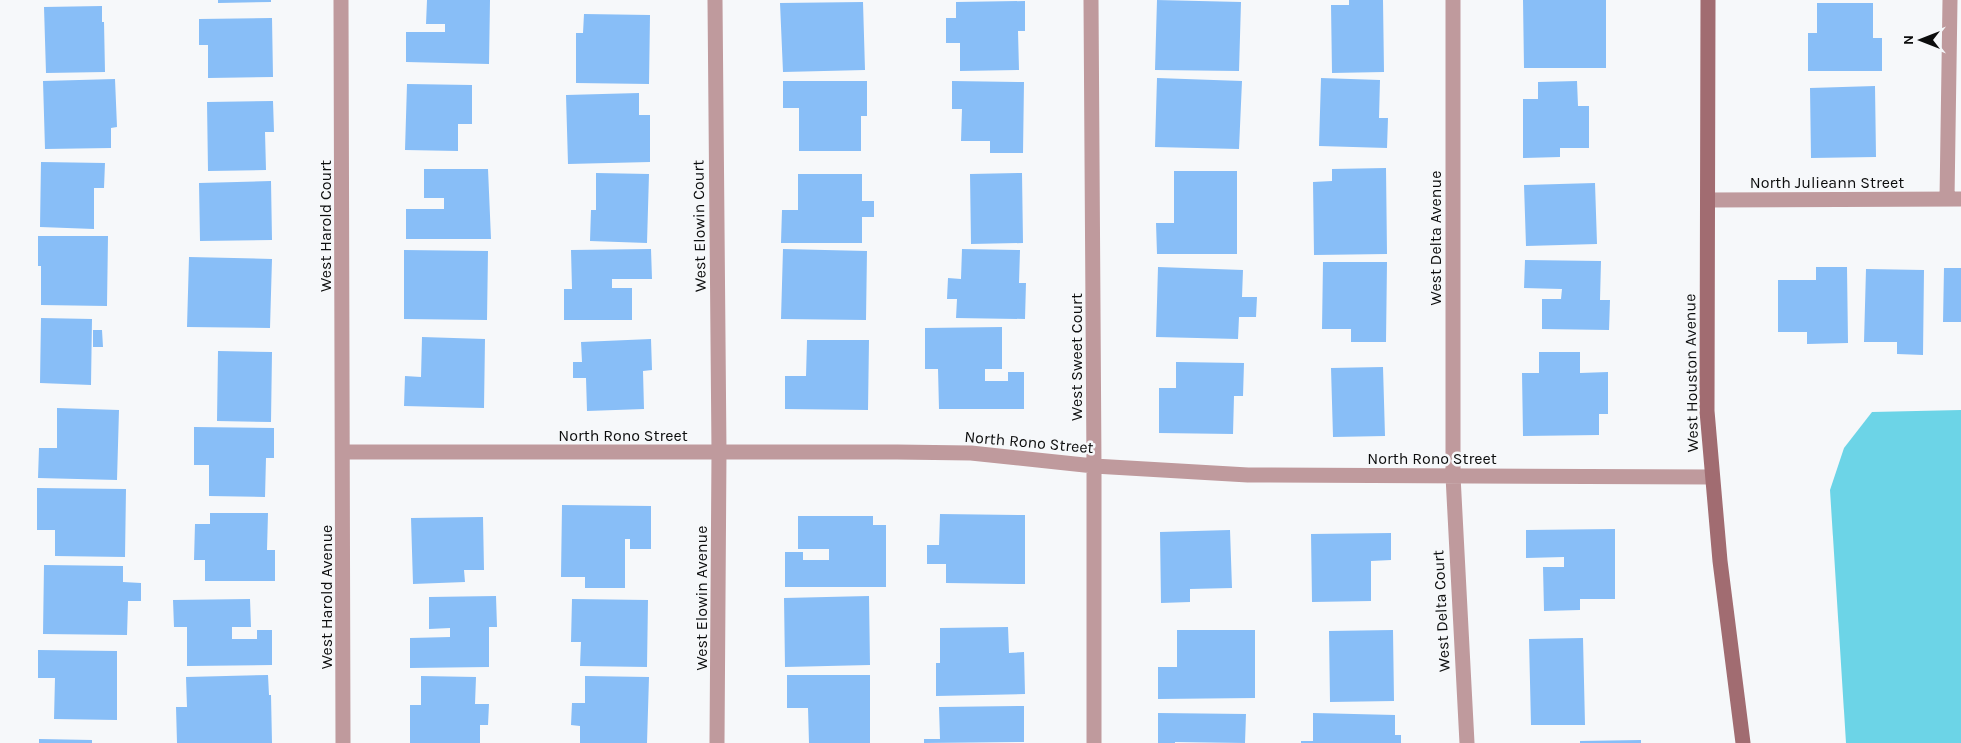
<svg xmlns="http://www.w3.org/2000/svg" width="1961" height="743" font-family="Karla,sans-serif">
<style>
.water{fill:#6cd4e7}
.building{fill:#88bef7}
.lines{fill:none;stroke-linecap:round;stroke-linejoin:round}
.street{stroke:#bf9a9d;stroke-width:15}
.secondary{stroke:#a16c71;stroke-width:15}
.labels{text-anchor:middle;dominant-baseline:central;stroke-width:5;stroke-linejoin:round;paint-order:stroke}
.street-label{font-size:16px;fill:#0c0d0d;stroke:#f6f8fa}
</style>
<rect width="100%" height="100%" fill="#f6f8fa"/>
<!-- water -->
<path class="water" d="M1961,410V743H1846L1830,490L1844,448L1872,412Z"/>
<!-- building -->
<path class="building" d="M218,0H271V2L218,3Z
M427,0H490L489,64L406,62V32H445V24H426Z
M1157,0L1241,2L1239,71L1155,70Z
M1349,0H1383L1384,72L1332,73L1331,5H1349Z
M1523,0H1606V68H1524Z
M1025,1V31H1018L1019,70L960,71V43H946V18H956V2Z
M863,2L865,70L783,72L780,3Z
M1817,3H1873V38H1882V71H1808V33H1817Z
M102,6V22H104L105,72L46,73L44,7Z
M584,14L650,15L649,84L576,83V33H583Z
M272,18L273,77L208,78V45H199V19Z
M1157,78L1242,81L1239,149L1155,147Z
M1321,78L1380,80L1379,118H1388L1387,148L1319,146Z
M115,79L117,127L111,128V148L45,149L43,81Z
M783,81H867V116H861V151H799V108H783Z
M952,81L1024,82L1023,153H990V141H961L962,109H952Z
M1577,81L1578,106H1589V148H1560V157L1523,158V99H1538V82Z
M407,84L472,85V124H458V151L405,150Z
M1875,86L1876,157L1811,158L1810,88Z
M639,93V115H650V162L568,164L566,95Z
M273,101L274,132H265L266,170L208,171L207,102Z
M41,162L105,163L104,188H94V229L40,227Z
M1386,168L1387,254L1314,255L1313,182L1332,181V169Z
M424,169H488L491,239H406V209H444V198H424Z
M1174,171H1237V254H1157L1156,223H1174Z
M596,173L649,174L647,243L590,241L591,210H596Z
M1022,173L1023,243L971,244L970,174Z
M798,174H862V201H874V217H862V243H781L782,210H798Z
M271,181L272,240L200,241L199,183Z
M1595,183L1597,244L1526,246L1524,185Z
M38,236H108L107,306L41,305V266H38Z
M651,249L652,279H612V288H632V320H564V289H572L571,250Z
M783,249L867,251L866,320L781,319Z
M962,249L1020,250L1019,283H1026L1025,319L956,318L957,299H947L948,278L961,279Z
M404,250L488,251L487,320L404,319Z
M189,257L272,259L270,328L187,327Z
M1525,260L1601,261L1600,300H1610L1609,330L1542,329V299H1561L1562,289L1524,288Z
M1323,262H1387L1386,342H1351V329H1322Z
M1158,267L1243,270L1242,297H1257L1256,317H1239L1238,339L1156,337Z
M1816,267H1847L1848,343L1807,344V332H1778V280H1816Z
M1944,268H1961V322H1943Z
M1866,269L1924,270L1923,355L1897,354V342H1864Z
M41,318L92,319L91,385L40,383Z
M1002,327V369H985V381H1008V372H1024V409H939L938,369H925V328Z
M93,330H102L103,347H93Z
M422,337L485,339L484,408L404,406L405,376L421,377Z
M651,339L652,370L643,371L644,409L587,411L586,378H573V362H582L581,342Z
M807,340H869L868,410L785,409V376H806Z
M218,351L272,352L271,422L217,421Z
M1539,352H1580V373L1608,372V414H1599V435L1523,436L1522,373H1539Z
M1176,362L1244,363L1243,396H1234L1233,434L1159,433V388H1176Z
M1383,367L1385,436L1333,437L1331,368Z
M57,408L119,410L117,480L38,478L39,448H57Z
M194,427L274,428V458H266L265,497L209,496V465H194Z
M37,488L126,489L125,557L55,556V530H37Z
M562,505L651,506V549H630V539H625V588H585V577H561Z
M210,513H268L267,550H275V581H205V560H194L195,524H210Z
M940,514L1025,515V584L946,583V564H927V545H939Z
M798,516H873V525H886V587H785V552H803V560H829V549H798Z
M483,517L484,570H464L465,582L413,584L411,518Z
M1615,529V599H1580V610L1544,611L1543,567H1564V557L1526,558V530Z
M1230,530L1232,588L1190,589V602L1161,603L1160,532Z
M1391,533V560L1371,561V601L1312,602L1311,534Z
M44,565L123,566V582L141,583V601H128L127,635L43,634Z
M496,596L497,627H489V667L410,668V638L450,637V628L429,629V597Z
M869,596L870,665L785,667L784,598Z
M250,599L251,627H232V639H257V630H272V665L187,666V627H174L173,600Z
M572,599L648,600L647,667L580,666L581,642H571Z
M1008,627L1009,653L1024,652L1025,694L936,696V663H940V628Z
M1177,630H1255V698L1158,699V667H1177Z
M1393,630L1394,701L1330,702L1329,631Z
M1583,638L1585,725H1531L1529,639Z
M38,650L117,651V720L54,719L55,678H38Z
M268,675L269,695H271L272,743H177L176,707H187L186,677Z
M787,675H870V743H809L808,708H787Z
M421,676L476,677L475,704H489L488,725H480V743H410V705H421Z
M585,676L649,677L647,743H580V726L571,725L572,703H585Z
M1024,706V742L924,743V739H940L939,707Z
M1158,713L1246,714L1245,743L1175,742V743H1158Z
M1313,713L1395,715V735H1401V743H1301V741H1313Z
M39,739L92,740V743H39Z
M1641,740V743H1580V741Z"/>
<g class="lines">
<!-- street -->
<path class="street" d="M341,0L343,743
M715,0L719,452L717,743
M1091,0L1094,466V743
M1453,0V476L1467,743
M1947,199L1950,0
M1708,200L1961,199
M343,452H897L971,453L1094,466L1248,475L1712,477"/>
<!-- secondary -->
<path class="secondary" d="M1708,0L1707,411L1720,561L1743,743"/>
</g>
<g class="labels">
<!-- street labels -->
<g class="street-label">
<text x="1827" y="182">North Julieann Street</text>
<text transform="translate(325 226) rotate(-90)">West Harold Court</text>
<text transform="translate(699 226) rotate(-91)">West Elowin Court</text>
<text transform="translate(1435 238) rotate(-90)">West Delta Avenue</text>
<text transform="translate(1076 357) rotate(-90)">West Sweet Court</text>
<text transform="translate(1691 373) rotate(-91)">West Houston Avenue</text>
<text x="623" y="435">North Rono Street</text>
<text transform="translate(1029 442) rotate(5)">North Rono Street</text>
<text x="1432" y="458">North Rono Street</text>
<text transform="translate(326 597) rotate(-90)">West Harold Avenue</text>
<text transform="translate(701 598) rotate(-90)">West Elowin Avenue</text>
<text transform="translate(1441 611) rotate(-93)">West Delta Court</text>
</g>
</g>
<!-- north arrow -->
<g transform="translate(1921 40) rotate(270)" stroke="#f6f8fa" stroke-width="4" paint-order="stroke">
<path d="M0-4L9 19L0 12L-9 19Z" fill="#0c0d0d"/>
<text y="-8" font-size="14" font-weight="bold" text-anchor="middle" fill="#0c0d0d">N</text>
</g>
</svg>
